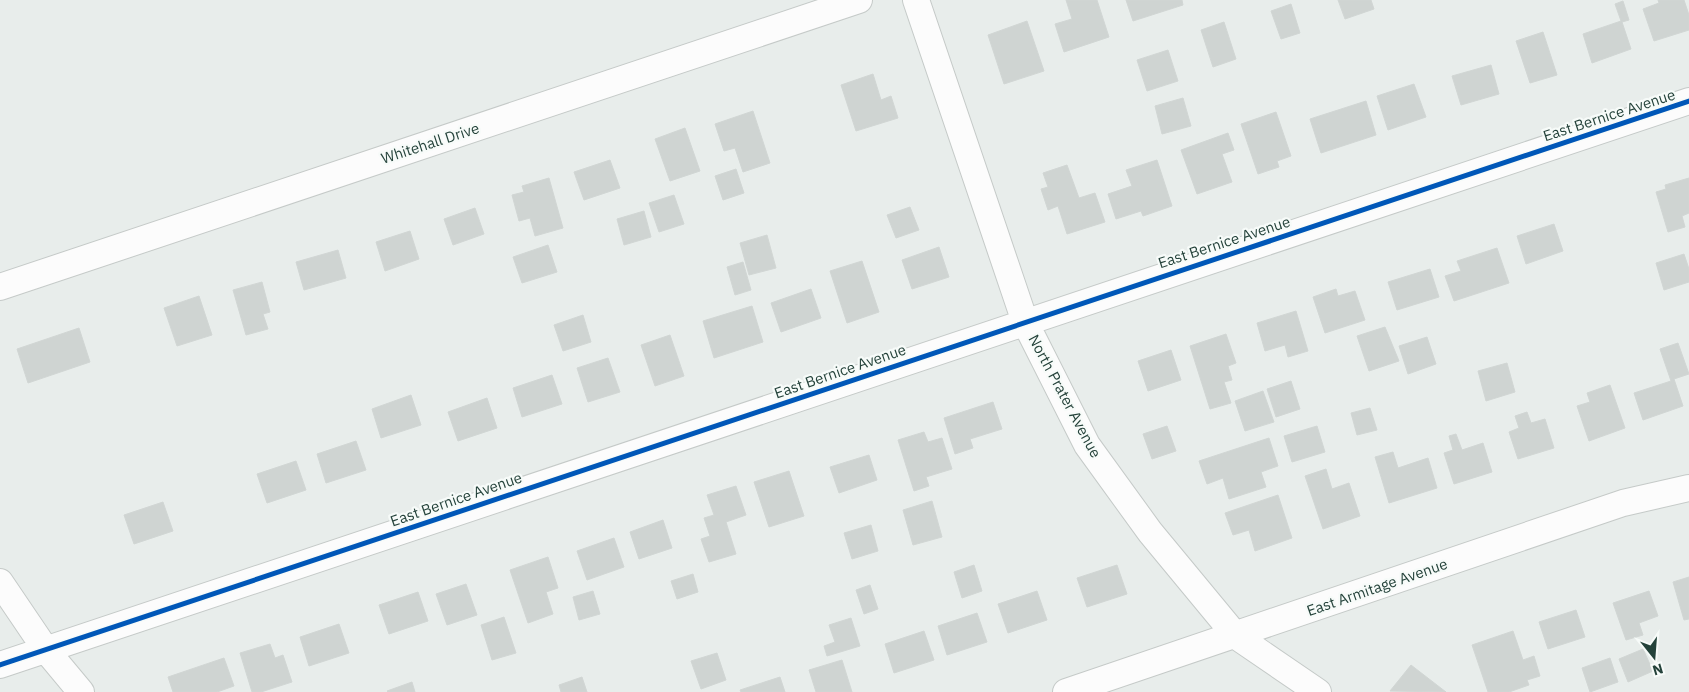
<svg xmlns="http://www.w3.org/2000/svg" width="1689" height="692" font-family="'IBM Plex Sans',sans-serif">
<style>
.building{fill:#cfd4d2;stroke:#d1d6d4}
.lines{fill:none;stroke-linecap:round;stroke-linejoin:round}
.street-casing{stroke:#c5cac8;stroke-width:28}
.street{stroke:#fcfcfc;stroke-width:26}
.cycleway-casing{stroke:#f7fbf9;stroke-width:8}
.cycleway{stroke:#0057b8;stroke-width:5}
.labels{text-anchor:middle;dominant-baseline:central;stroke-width:4.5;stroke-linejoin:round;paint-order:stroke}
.street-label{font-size:15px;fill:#24423a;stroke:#f7fbf9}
</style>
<rect width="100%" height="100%" fill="#e8edeb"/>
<!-- building -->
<path class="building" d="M1066,0H1097L1109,37L1064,52L1055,24L1072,19Z
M1126,0H1182L1183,5L1133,21Z
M1338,0H1371L1374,9L1345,19Z
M1658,0H1684L1689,15V30L1654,41L1643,9L1659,3Z
M1623,1L1629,20L1622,22L1631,49L1592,63L1583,34L1621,21L1615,4Z
M1291,4L1300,33L1281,39L1271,11Z
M1027,21L1044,71L1004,84L988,35Z
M1224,22L1236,59L1213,67L1201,30Z
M1543,32L1557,75L1530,83L1516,41Z
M1168,50L1178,81L1147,91L1137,60Z
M1491,65L1499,94L1461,105L1452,76Z
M873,74L881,100L891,96L898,118L856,131L841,85Z
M1414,84L1426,117L1388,130L1377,96Z
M1183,98L1191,126L1162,134L1155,106Z
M1366,101L1376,135L1321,153L1310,119Z
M753,111L770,163L743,172L735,148L724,151L715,124Z
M1276,112L1291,156L1277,161L1279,167L1258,174L1241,124Z
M685,128L700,171L670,181L655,139Z
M1228,133L1234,150L1222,154L1232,182L1197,194L1181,150Z
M610,160L620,188L584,200L574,172Z
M1157,160L1172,206L1143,216L1141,211L1116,219L1108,194L1132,186L1126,170Z
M1067,165L1079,198L1095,193L1105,222L1067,234L1058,206L1048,210L1041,189L1048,187L1043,173Z
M736,169L744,193L723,200L715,176Z
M549,178L563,228L535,236L530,218L519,221L512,195L524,192L522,186Z
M1689,178V213L1682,216L1685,227L1668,232L1656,192L1666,189L1665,185Z
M674,195L684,224L659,232L649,203Z
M910,207L919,230L896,238L887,215Z
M475,208L484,234L453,245L444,219Z
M644,211L651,237L624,245L617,219Z
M1554,224L1563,251L1526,264L1517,236Z
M410,231L419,259L385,271L376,242Z
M767,235L776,268L749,275L740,243Z
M548,245L557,272L522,283L513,257Z
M939,247L949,277L912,289L902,260Z
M1497,248L1509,283L1454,301L1445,276L1461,271L1457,261Z
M338,250L346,278L304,290L296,262Z
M1684,254L1689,269V282L1664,290L1656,263Z
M862,261L879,312L847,323L830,271Z
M743,262L751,290L735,295L727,267Z
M1430,269L1439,297L1397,310L1388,282Z
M262,282L270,312L263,314L268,329L246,335L233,290Z
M811,289L821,318L781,332L771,303Z
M1336,289L1338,296L1355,291L1365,320L1325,333L1313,297Z
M199,296L212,335L177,346L164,308Z
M752,306L763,342L714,358L703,321Z
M1296,311L1308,351L1288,357L1285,345L1265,351L1257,323Z
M583,315L591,342L563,351L554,325Z
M1385,327L1399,361L1369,371L1357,336Z
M79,328L90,362L28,383L17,349Z
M1226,334L1236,363L1228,366L1232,380L1224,382L1231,403L1210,409L1190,346Z
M670,335L684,376L655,386L641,345Z
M1427,337L1436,364L1408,374L1399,346Z
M1678,343L1689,374L1674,379L1683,406L1643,420L1634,393L1671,381L1660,349Z
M1171,350L1181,380L1148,391L1138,361Z
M608,358L620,392L588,402L577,368Z
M1507,363L1515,392L1486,401L1478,371Z
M552,375L562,404L522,417L513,388Z
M1291,381L1300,409L1276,417L1267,389Z
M1610,385L1625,428L1589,441L1577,406L1590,402L1587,393Z
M1263,391L1274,422L1245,431L1235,401Z
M411,395L421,425L381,438L372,409Z
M487,398L497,428L458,441L448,412Z
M993,402L1002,429L970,439L973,448L955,454L944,418Z
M1370,408L1377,430L1357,435L1351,413Z
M1527,412L1531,423L1545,419L1554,448L1518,459L1509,432L1519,428L1515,416Z
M1167,426L1176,451L1152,459L1143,434Z
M1317,426L1325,452L1292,462L1284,436Z
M924,432L928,442L942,438L952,469L926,477L929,486L914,491L898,440Z
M1456,434L1462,450L1483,443L1492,472L1454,484L1444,453L1453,450L1449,436Z
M1269,438L1278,466L1261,472L1266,487L1229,499L1223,478L1207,484L1199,461Z
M356,441L366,470L326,483L317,454Z
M1393,452L1398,468L1428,458L1437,488L1389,503L1375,457Z
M869,455L877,480L839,493L830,467Z
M296,461L306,490L267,503L257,474Z
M1326,469L1332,489L1349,483L1360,516L1323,529L1305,476Z
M789,471L804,516L769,527L754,482Z
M736,486L746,515L726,522L736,554L709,562L701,539L710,536L704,518L714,515L707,495Z
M1278,495L1292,538L1255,551L1249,530L1233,535L1225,513Z
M932,501L942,537L913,545L903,510Z
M163,502L173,531L134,544L124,515Z
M663,520L672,548L639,559L630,532Z
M871,525L878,551L852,559L844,533Z
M614,538L624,567L587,580L577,551Z
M548,557L558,588L546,592L553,614L528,623L510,570Z
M974,565L982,591L962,598L954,572Z
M1117,565L1127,594L1087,607L1077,578Z
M693,574L698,592L677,599L671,581Z
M1689,577V619L1684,620L1673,582Z
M466,584L477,615L447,625L436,594Z
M870,585L878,609L864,614L856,590Z
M593,591L600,614L579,620L573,597Z
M1037,591L1047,620L1008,633L998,604Z
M1649,591L1658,616L1639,623L1643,635L1626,640L1613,603Z
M418,592L428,621L389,634L379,605Z
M1576,610L1585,637L1548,649L1539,622Z
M977,613L987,642L947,655L938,626Z
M504,617L516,653L492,660L481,625Z
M851,618L860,646L827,656L824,646L835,642L829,625Z
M339,624L349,653L309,666L300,637Z
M924,631L934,660L894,673L885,644Z
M1513,631L1523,660L1534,656L1540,676L1527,680L1529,685L1509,692H1488L1472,645Z
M270,644L275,658L283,655L292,682L261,692H252L240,653Z
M1643,649L1653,671L1628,682L1619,659Z
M717,653L726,680L701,689L691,661Z
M224,658L234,686L217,692H173L168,677Z
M1610,658L1618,682L1590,692L1582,668Z
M842,660L852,692H816L809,670Z
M1411,665L1446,692L1390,691Z
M582,677L587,692H561L559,685Z
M780,677L785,692H741L740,690Z
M412,682L415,692H388L387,691Z"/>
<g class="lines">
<defs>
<path id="street" d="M916,0L1025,322L1087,445L1150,532L1236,636L1318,692
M0,287L859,0
M0,582L46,650L81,692
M0,665L1689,101
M1066,692L1623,503L1689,488"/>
</defs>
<!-- street casing -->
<use href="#street" class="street-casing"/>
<!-- street -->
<use href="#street" class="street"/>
<defs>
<path id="cycleway" d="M0,665L1689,101"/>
</defs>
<!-- cycleway casing -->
<use href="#cycleway" class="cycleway-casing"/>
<!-- cycleway -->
<use href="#cycleway" class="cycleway"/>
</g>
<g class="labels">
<!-- street labels -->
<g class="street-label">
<text transform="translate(1609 115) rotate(-18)">East Bernice Avenue</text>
<text transform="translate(430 143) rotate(-18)">Whitehall Drive</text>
<text transform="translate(1224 242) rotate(-18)">East Bernice Avenue</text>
<text transform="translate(840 371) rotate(-19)">East Bernice Avenue</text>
<text transform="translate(1065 396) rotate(62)">North Prater Avenue</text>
<text transform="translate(456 499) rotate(-19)">East Bernice Avenue</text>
<text transform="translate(1377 587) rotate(-19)">East Armitage Avenue</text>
</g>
</g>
<!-- north arrow -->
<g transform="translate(1654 657) rotate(163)" stroke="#f7fbf9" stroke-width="4" paint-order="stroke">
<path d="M0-4L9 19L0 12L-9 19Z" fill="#24423a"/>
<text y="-8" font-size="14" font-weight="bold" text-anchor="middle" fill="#24423a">N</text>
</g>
</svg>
